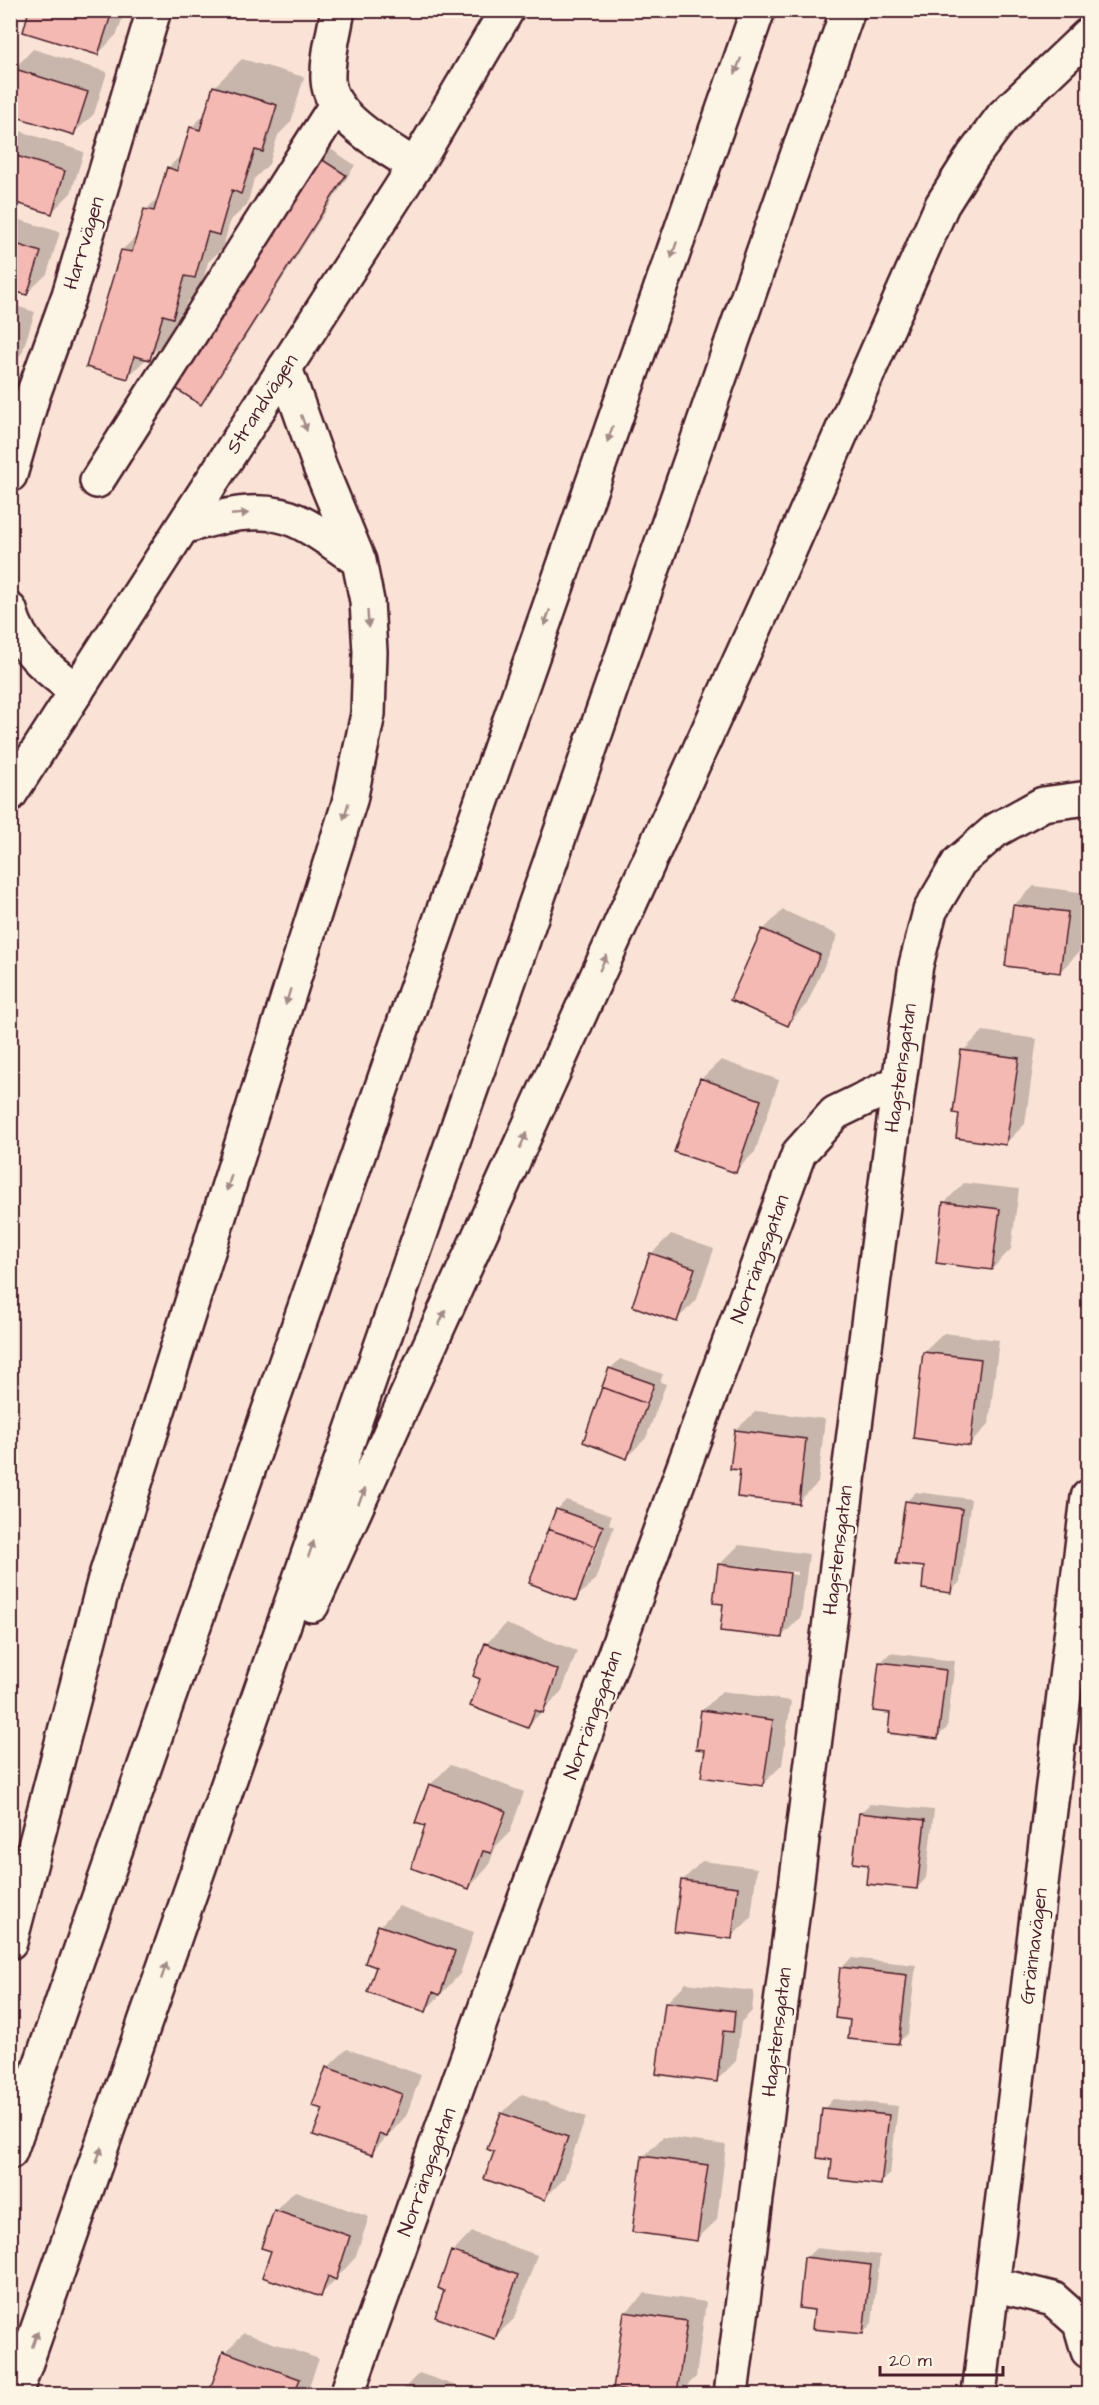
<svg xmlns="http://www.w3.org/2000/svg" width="1099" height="2405" font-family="'Architects Daughter',sans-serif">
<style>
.shadow{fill:#0003;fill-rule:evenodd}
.building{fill:#f5b9b3;stroke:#4a1f2b;stroke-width:1.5}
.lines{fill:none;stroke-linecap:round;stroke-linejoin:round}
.minor-casing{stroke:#4a1f2b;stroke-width:38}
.major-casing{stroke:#4a1f2b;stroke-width:38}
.highway-casing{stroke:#4a1f2b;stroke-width:38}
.minor{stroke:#fcf5e5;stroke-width:33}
.major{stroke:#fcf5e5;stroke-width:33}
.highway{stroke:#fcf5e5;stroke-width:33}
.oneway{fill:#a38a88}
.labels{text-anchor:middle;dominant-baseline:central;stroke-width:4.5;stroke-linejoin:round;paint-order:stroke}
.street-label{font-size:20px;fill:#4a1f2b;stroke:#fcf5e5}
</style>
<rect width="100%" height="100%" fill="#fae3d6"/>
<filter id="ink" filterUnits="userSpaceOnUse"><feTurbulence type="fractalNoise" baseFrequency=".0167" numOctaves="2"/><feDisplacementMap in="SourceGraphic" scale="12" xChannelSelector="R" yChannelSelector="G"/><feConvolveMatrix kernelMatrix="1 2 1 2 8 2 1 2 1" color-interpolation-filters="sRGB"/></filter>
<g filter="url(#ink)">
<!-- shadow -->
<path class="shadow" d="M31,10H125L117,34L98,54Z
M33,49L107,72L94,114L74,133L10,113V78L14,69Z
M242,59L304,77L291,122L278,135L269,164L254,179L247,205L230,221L223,248L208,262L201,288L186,303L178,330L127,377L122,250L139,234L146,210L160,195L168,168L184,152L191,128L206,113L214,87Z
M11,128L84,152L71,193L51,213L10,200Z
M329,148L355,165L210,393L201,403L319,158Z
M10,217L60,232L47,274L27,293L10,288Z
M10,304L35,312L22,353L10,365Z
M1034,886L1087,893L1079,952L1060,972L1014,905Z
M783,910L838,935L807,1004L788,1024L763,930Z
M983,1031L1037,1039L1025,1124L1006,1143L963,1051Z
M721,1060L779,1080L755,1152L735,1171L701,1079Z
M964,1183L1019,1189L1011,1249L992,1269L945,1202Z
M671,1234L714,1249L696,1301L676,1320L651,1254Z
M944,1333L999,1340L989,1424L970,1444L924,1352Z
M620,1359L663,1374L660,1382L666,1384L646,1438L627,1457L610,1369Z
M756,1411L825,1419L818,1483L798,1502L741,1468L736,1430Z
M916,1492L971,1499L960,1582L951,1591L926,1566L906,1502Z
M566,1500L611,1516L609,1524L614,1527L595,1580L575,1599L557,1510ZM597,1539L600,1540L586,1578H583Z
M739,1545L809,1554L801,1617L781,1637L719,1565ZM734,1565L797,1572V1575L734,1568Z
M506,1624L577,1651L562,1691L528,1726L482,1678L486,1644Z
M890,1653L955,1661L947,1728L937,1737L892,1711L880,1663Z
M722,1691L791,1701L782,1765L763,1784L707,1748L702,1711Z
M450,1765L524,1792L510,1832L496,1846L488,1867L469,1887L427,1825L430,1785Z
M870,1804L934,1810L926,1878L917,1888L870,1863L860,1813Z
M702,1861L757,1868L751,1918L731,1937L682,1881Z
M399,1906L474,1932L460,1974L425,2011L378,1966L380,1926Z
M851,1958L916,1965L908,2033L898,2043L852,2019L842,1968Z
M686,1983L754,1991L752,2011L741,2022L736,2061L716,2081L667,2002Z
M347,2049L421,2075L406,2116L372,2153L324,2108L327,2068Z
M522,2094L586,2117L564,2179L545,2198L496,2151L502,2113Z
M833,2099L898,2106L890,2174L880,2183L834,2159L824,2109Z
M663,2137L726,2145L717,2220L697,2239L644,2156Z
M295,2191L369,2217L355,2258L320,2296L273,2251L275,2211Z
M472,2232L537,2255L515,2318L495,2337L446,2290L453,2252Z
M816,2248L880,2255L872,2323L863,2333L816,2308L806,2258Z
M645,2293L706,2302L696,2377L678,2394L615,2388L625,2313Z
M244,2333L319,2359L306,2394H221L225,2352Z
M419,2373L479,2394H399Z"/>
<!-- building -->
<path class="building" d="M29,10H108L112,12L98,55L23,32Z
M12,68L88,92L74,135L10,115Z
M213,86L277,105L263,152L255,150L241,194L232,190L219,235L208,232L195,278L185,276L173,318L163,315L150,360L134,356L128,379L86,367L121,250L132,252L144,209L154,211L167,167L177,171L190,127L200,130Z
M10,154L65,171L52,214L10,201Z
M318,157L346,175L201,405L172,386Z
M10,242L41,252L27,295L10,290Z
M1013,905L1068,912L1060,973L1005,966Z
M762,929L820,955L788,1026L730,1000Z
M961,1050L1019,1058L1006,1145L956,1138L959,1114L953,1113Z
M700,1078L761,1100L736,1173L674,1152Z
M943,1202L1000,1209L992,1270L936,1263Z
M650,1253L695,1268L677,1322L632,1306Z
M923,1352L981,1359L970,1446L913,1438Z
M609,1368L654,1384L647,1404L602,1387Z
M602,1387L647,1404L627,1459L583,1442Z
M735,1430L806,1439L799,1504L737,1497L740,1470L730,1469Z
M905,1501L962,1509L951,1593L922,1589L924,1567L896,1564Z
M556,1509L603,1526L596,1546L548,1529Z
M548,1529L596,1546L576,1601L529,1583Z
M718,1564L790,1573L782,1638L720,1631L723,1604L713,1603Z
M485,1643L558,1670L543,1713L535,1710L528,1728L470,1706L480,1679L473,1676Z
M879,1662L946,1670L938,1739L888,1733L890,1713L873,1711Z
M701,1710L773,1720L763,1786L701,1777L705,1750L696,1749Z
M429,1784L506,1811L491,1853L483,1851L469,1889L411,1868L425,1826L415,1823Z
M859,1813L925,1820L917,1889L866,1884L868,1865L853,1863Z
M681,1880L738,1887L732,1939L674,1932Z
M378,1925L455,1951L440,1995L433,1992L426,2012L367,1992L376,1967L365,1963Z
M840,1967L907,1975L899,2044L848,2039L850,2020L835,2018Z
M665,2002L735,2011L733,2032L723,2031L717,2082L656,2074Z
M326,2067L402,2094L387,2137L379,2134L372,2155L313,2135L323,2109L312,2106Z
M822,2108L889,2115L881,2185L830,2179L832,2160L817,2158Z
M501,2113L568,2137L545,2200L484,2179L494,2152L487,2149Z
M642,2156L708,2165L697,2241L632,2232Z
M274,2210L350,2236L336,2280L328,2276L321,2297L262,2277L271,2251L261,2248Z
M451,2251L518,2275L495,2339L435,2317L444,2291L438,2288Z
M804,2257L871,2265L863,2334L812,2329L814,2310L799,2308Z
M624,2312L687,2321L677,2394H652L613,2389Z
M223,2351L300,2379L294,2394H220L210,2390Z"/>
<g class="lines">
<defs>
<path id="minor" d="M338,10C334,33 327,57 328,80C330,118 387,147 415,166
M10,475L33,395L69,295L154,10
M97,481L336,105
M10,610C19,647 48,670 77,691
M10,794L285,368
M993,2284L1053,2299L1080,2323L1088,2351
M347,2394L505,1953L799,1153L835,1113L899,1082
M731,2394L899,1082L916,965L930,911L959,862L996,830L1043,804L1088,798"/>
<path id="major" d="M285,368L415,166L507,10
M979,2394L1088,1497"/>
<path id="highway" d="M183,527C218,517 261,504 297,521C319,531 339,547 359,561
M312,1605L767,601L942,205L973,156L1003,116L1088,35
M10,1942L104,1582L350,800L368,714L370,652L367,601L359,561L320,467L285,368
M10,2152L758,10
M15,2394L848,10"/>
</defs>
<!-- minor casing -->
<use href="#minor" class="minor-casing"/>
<!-- major casing -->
<use href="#major" class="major-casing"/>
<!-- highway casing -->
<use href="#highway" class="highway-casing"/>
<!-- minor -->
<use href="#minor" class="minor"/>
<!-- major -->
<use href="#major" class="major"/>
<!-- highway -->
<use href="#highway" class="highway"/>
</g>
<!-- one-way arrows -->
<defs><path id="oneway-solid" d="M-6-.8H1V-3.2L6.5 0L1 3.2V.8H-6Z" transform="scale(1.5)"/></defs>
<g class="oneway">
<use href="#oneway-solid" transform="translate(738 66) rotate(110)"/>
<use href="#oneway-solid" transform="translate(674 250) rotate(109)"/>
<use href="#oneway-solid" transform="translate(304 423) rotate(70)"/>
<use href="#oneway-solid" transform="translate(610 434) rotate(109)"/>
<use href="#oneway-solid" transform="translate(240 514) rotate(-5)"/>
<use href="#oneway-solid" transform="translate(547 618) rotate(109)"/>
<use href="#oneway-solid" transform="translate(368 619) rotate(87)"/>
<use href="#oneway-solid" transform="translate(346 811) rotate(107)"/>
<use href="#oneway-solid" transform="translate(603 963) rotate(-66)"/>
<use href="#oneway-solid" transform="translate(288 997) rotate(107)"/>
<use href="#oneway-solid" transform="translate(523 1141) rotate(-66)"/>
<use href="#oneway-solid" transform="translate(229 1183) rotate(107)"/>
<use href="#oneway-solid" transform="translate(442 1318) rotate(-66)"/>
<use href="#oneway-solid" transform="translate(362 1496) rotate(-66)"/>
<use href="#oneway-solid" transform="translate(311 1549) rotate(-71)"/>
<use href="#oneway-solid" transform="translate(164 1971) rotate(-71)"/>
<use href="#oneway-solid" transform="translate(99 2155) rotate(-71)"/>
<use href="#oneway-solid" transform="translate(35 2339) rotate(-71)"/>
</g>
</g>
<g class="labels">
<!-- street labels -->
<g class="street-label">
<text transform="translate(84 243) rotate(-73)">Harrvägen</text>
<text transform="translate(262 404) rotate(-57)">Strandvägen</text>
<text transform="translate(901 1068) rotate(-82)">Hagstensgatan</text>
<text transform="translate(760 1259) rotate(-70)">Norrängsgatan</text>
<text transform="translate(838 1550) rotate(-83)">Hagstensgatan</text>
<text transform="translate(593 1715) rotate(-70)">Norrängsgatan</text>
<text transform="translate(1034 1946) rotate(-83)">Grännavägen</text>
<text transform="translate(777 2032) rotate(-83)">Hagstensgatan</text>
<text transform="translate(427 2172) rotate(-70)">Norrängsgatan</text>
</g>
</g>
<!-- margin -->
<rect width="1099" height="2405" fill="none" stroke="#fcf5e5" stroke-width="36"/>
<rect x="18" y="18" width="1063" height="2369" fill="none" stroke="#4a1f2b" stroke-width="2" filter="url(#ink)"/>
<!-- scale -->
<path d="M880 2366v9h123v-9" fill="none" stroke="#4a1f2b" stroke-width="3"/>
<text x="889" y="2366" font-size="18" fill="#4a1f2b" stroke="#fcf5e5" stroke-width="4.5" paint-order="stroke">20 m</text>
</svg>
